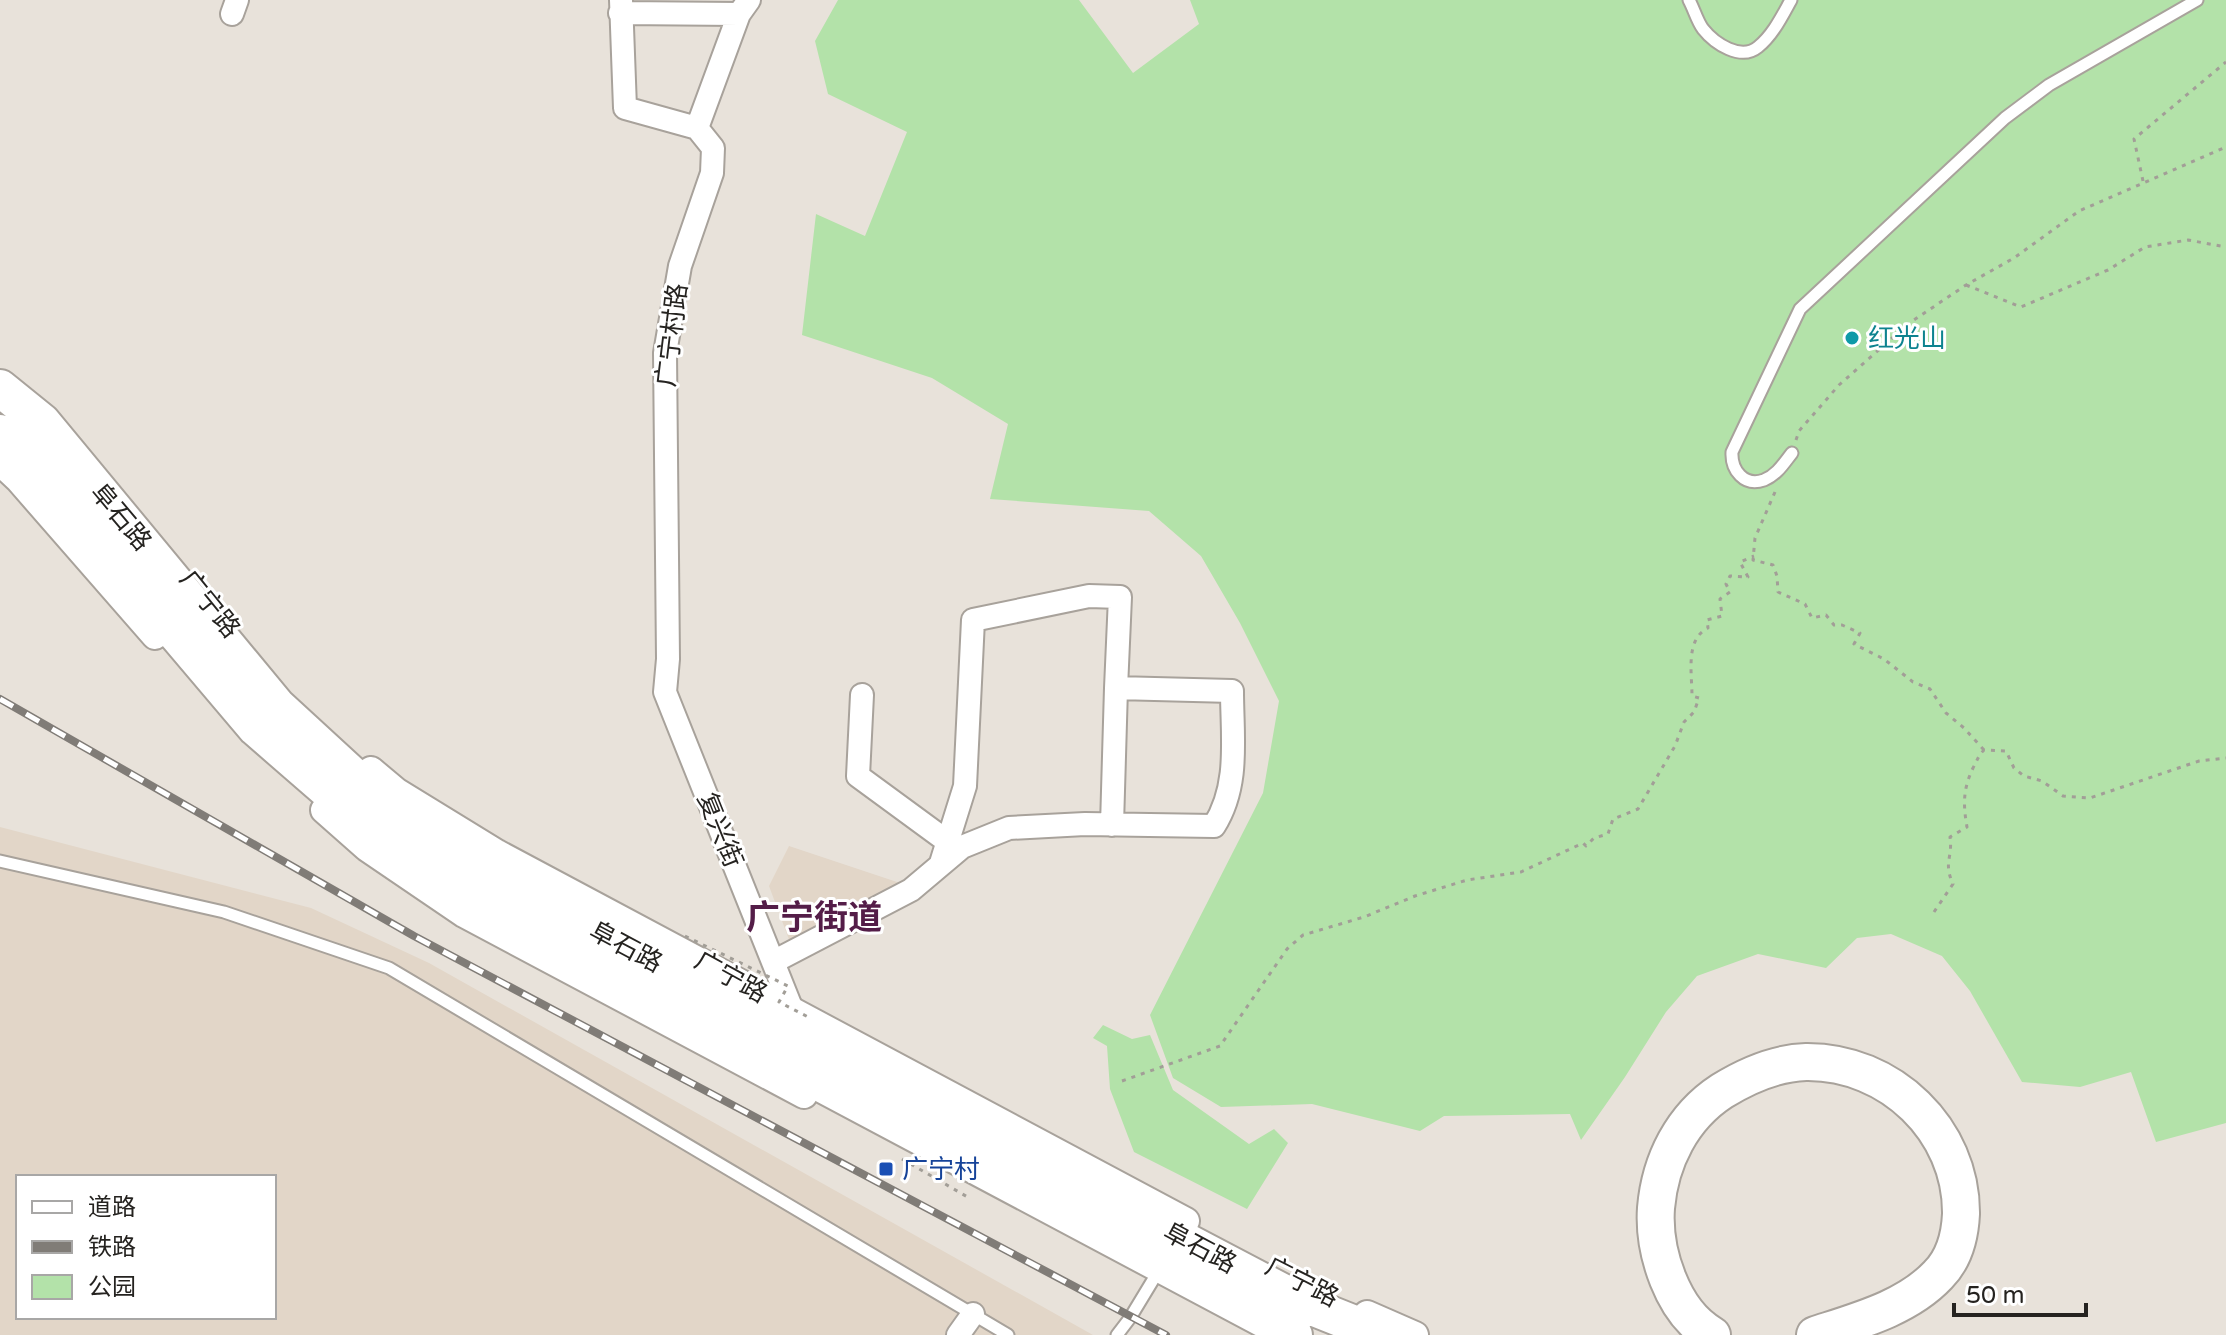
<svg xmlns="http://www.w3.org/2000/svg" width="2226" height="1335" font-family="'Varela Round','Noto Sans SC',sans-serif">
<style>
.built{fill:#e2d6c8;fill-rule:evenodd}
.green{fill:#b3e2a9}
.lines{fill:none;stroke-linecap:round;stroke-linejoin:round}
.service-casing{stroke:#a8a29b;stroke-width:15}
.minor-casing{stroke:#a8a29b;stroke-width:26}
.tertiary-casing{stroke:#a8a29b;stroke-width:30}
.trunk-casing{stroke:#a8a29b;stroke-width:40}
.path{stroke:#a29e97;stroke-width:3;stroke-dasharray:4 6;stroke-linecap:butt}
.service{stroke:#fff;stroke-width:11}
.minor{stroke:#fff;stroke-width:22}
.tertiary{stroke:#fff;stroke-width:26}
.trunk{stroke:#fff;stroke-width:36}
.rail-casing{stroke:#807c77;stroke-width:8}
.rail{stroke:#fff;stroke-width:5;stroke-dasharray:15;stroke-linecap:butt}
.path-bridge{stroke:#a29e97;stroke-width:3;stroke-dasharray:4 6;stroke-linecap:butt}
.culture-dot{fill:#0f9aa8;stroke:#fff;stroke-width:3}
.transit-dot{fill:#1a4fb4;stroke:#fff;stroke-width:3}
.labels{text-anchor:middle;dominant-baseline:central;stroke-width:6;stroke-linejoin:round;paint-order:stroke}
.street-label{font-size:26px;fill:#252320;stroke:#fff}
.culture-label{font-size:26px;fill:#0d838f;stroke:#fff;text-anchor:start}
.transit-label{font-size:26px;fill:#164399;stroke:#fff;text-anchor:start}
.district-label{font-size:34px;font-weight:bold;fill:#541d48;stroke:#fff}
</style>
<rect width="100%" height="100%" fill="#e8e2da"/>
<!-- built -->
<path class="built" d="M0,827L311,908L429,963L1093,1335H0ZM18,1177H274V1317H18Z
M789,846L906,885L791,945L769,886Z"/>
<!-- green -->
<path class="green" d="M838,0H1079L1133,73L1199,24L1190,0H2226V1123L2156,1142L2131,1072L2080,1087L2022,1082L1970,991L1942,956L1891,934L1857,938L1826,968L1758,954L1697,976L1666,1012L1625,1077L1581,1140L1570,1114L1444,1116L1420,1131L1312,1104L1221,1107L1173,1078L1150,1015L1263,793L1279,701L1240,623L1201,556L1149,511L990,499L1008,424L932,378L802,335L816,214L865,236L907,132L828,94L815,41Z
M1103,1025L1132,1039L1150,1035L1173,1090L1249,1144L1274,1129L1288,1143L1247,1209L1134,1152L1110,1089L1107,1046L1093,1038Z"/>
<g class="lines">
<defs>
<path id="service" d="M1689,0C1694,9 1697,21 1703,29C1715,44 1741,61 1758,47C1773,35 1782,16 1791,0
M1792,453C1784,463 1777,475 1764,480C1744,487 1731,470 1732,452L1800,309L2005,118L2049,85L2197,0
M0,861L224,912L389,968L1008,1335
M1117,1335L1130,1318L1153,1280"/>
<path id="minor" d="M621,0L625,108L697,128
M620,13L739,14
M232,14L237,0
M697,128L713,148L712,173L680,266L665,353L668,659L665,692L793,1012
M697,128L739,14L749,0
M862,695L858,776L948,842
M941,863L965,786L973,620L1089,596L1120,597L1116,688
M773,962L911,890L962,847L1009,828L1085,824L1214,826C1240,785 1232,737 1232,691L1116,688L1112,825
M958,1335L973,1314"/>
<path id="tertiary" d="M0,462L18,479L155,636
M371,770L396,791L497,853L1186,1221
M324,810L367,848L464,914L804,1095
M1367,1314L1415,1335"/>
<path id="trunk" d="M0,388L42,422L277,706L388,808L490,876L1307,1305L1382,1335
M0,433L23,453L256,728L378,834L476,900L1294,1335
M1712,1335C1672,1312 1653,1251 1656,1208C1660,1161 1682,1117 1722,1091C1748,1075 1775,1063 1806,1062C1890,1061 1962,1130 1961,1214C1960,1235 1954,1259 1938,1275C1907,1308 1858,1321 1815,1335"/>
</defs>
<!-- service casing -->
<use href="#service" class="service-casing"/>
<!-- minor casing -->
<use href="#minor" class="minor-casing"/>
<!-- tertiary casing -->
<use href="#tertiary" class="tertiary-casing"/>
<!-- trunk casing -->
<use href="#trunk" class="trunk-casing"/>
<!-- path -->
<path class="path" d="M2143,181L2134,139L2226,62
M1966,285L2021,307L2108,270L2145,247L2188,240L2226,247
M1796,440L1799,431L1839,385L1908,324L1966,285L2014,258L2079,211L2226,147
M1775,492L1755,538L1753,560L1773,565L1777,576L1778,592L1805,604L1812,618L1826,615L1834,625H1842L1860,633L1854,644L1884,659L1913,682L1930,689L1946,713L1964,728L1984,750
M1934,912L1953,884C1943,862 1953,858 1950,837L1967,827C1963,804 1963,789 1973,768C1977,761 1978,756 1984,750L2006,751L2014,768L2024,776L2042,781L2063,796L2090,798L2199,761L2226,758
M1122,1081L1220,1046L1287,949L1303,935L1364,917L1415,896L1467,880L1521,872L1583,843L1586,846L1594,838L1608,834L1613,819L1638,809L1675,746L1684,722L1694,712L1699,698L1692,696C1692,673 1685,639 1708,628L1707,620L1722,616L1720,599L1730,592L1726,584L1730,576L1748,577L1740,562L1754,556
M902,1159L971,1199"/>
<!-- service -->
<use href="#service" class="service"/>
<!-- minor -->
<use href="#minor" class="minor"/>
<!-- tertiary -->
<use href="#tertiary" class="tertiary"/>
<!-- trunk -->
<use href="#trunk" class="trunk"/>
<defs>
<path id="rail" d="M0,699L414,936L1166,1335"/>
</defs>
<!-- rail casing -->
<use href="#rail" class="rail-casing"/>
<!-- rail -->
<use href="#rail" class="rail"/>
<!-- path-bridge -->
<path class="path-bridge" d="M685,936L788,986L779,1002L812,1019"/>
</g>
<!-- markers -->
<circle class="culture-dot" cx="1852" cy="338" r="8"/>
<rect class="transit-dot" x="878" y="1161" width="16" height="16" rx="4"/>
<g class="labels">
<!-- street labels -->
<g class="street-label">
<text transform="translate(672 335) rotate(-83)">广宁村路</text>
<text transform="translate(121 517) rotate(50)">阜石路</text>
<text transform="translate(210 604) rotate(51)">广宁路</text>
<text transform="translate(720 830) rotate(68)">复兴街</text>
<text transform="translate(626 947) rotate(28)">阜石路</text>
<text transform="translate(731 977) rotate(29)">广宁路</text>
<text transform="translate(1200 1248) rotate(28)">阜石路</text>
<text transform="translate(1302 1282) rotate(27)">广宁路</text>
</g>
<!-- culture labels -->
<g class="culture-label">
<text x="1868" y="338">红光山</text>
</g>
<!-- transit labels -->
<g class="transit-label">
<text x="902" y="1169">广宁村</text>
</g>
<!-- district labels -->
<g class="district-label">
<text x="814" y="918">广宁街道</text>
</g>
</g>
<!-- legend -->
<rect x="16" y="1175" width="260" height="144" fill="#ffffff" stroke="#a8a7a6" stroke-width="2"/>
<rect x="32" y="1201" width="40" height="12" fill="#ffffff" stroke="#a8a7a6" stroke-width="2"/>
<text x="88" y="1215" font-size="24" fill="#252320">道路</text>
<rect x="32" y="1241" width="40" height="12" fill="#807c77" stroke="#a8a7a6" stroke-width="2"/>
<text x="88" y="1255" font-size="24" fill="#252320">铁路</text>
<rect x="32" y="1275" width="40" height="24" fill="#b3e2a9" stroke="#a8a7a6" stroke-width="2"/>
<text x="88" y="1295" font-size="24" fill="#252320">公园</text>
<!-- scale -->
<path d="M1954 1303v12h132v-12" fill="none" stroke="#252320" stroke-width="4"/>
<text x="1966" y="1303" font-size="24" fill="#252320" stroke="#ffffff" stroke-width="6" paint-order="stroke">50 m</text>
</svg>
